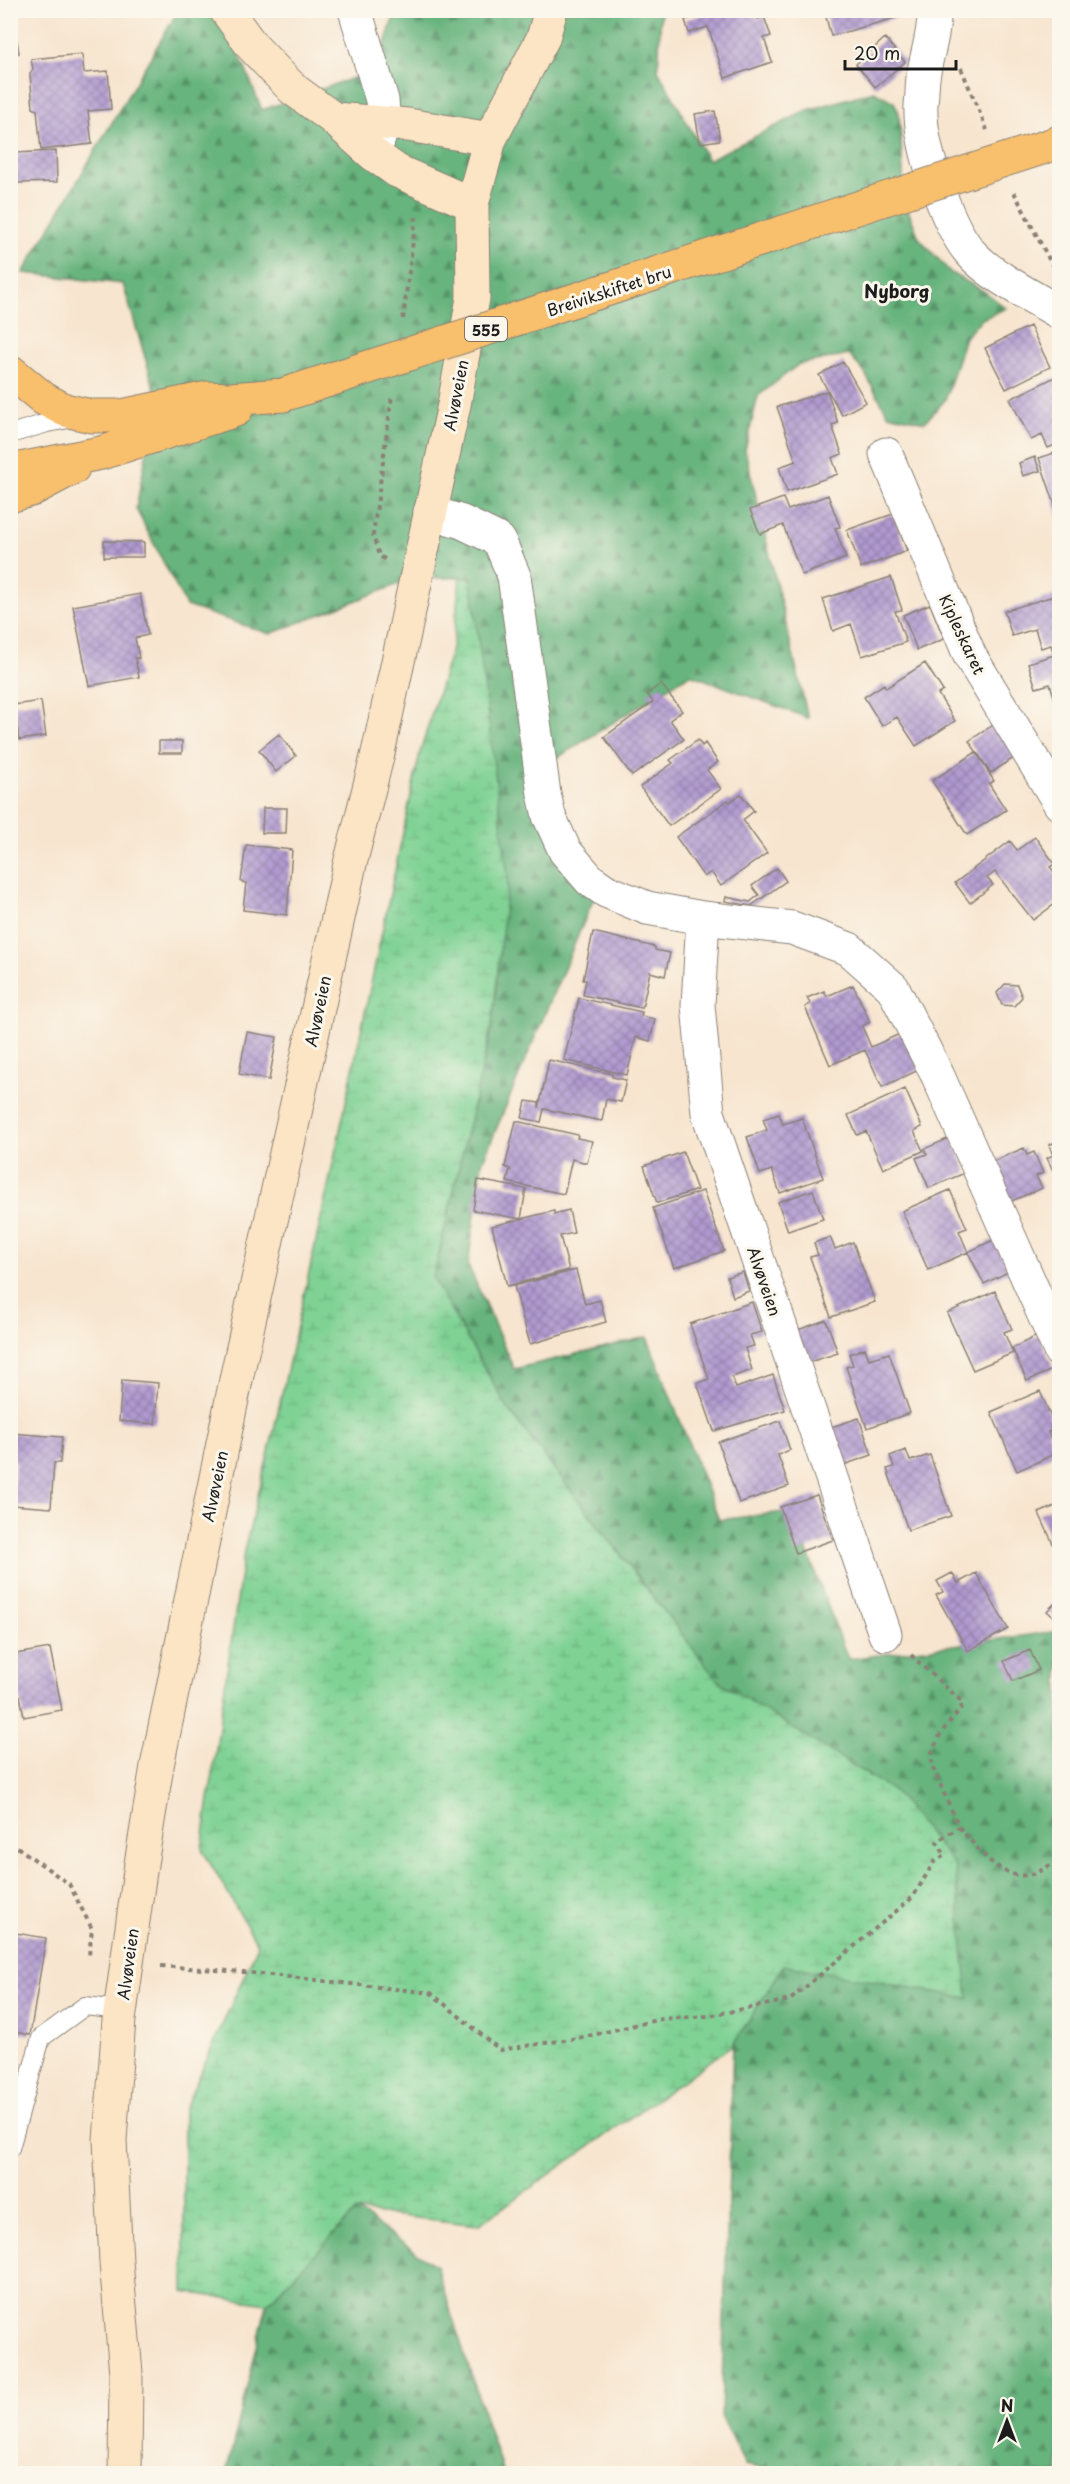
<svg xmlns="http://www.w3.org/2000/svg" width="1070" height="2484" font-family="'Playpen Sans',sans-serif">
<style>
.forest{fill:url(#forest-firs);stroke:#42684d;stroke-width:1.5}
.wetland{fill:url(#wetland-marsh);stroke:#4e7758;stroke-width:1.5}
.building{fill:url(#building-cross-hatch)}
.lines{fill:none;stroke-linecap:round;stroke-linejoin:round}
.service-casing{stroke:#8a8076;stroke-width:20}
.minor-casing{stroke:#8a8076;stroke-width:35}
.secondary-casing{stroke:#8a8076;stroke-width:35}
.trunk-casing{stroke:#8a8076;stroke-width:35}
.path{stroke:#8a8076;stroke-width:4;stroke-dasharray:4.5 4.5;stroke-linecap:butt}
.service{stroke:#fff;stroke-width:18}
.minor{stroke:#fff;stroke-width:33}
.secondary{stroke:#fce5c4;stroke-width:33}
.trunk{stroke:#f8bf6c;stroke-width:33}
.trunk-bridge-casing{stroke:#8a8076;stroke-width:35;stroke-linecap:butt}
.trunk-bridge{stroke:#f8bf6c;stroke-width:33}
.labels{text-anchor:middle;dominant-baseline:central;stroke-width:6;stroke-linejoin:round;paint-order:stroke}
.shield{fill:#fbf7ec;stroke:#5f5e5a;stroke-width:1.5}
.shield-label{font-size:15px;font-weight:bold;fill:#1c1c1c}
.street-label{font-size:16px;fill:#1c1c1c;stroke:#fbf7ec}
.neighbourhood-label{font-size:18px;font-weight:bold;fill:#1c1c1c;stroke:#fbf7ec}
</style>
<defs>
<pattern id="forest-firs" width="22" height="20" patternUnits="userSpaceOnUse" patternTransform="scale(1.5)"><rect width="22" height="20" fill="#67b47e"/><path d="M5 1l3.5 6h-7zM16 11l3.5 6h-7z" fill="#549266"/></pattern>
<pattern id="wetland-marsh" width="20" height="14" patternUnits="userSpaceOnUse" patternTransform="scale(1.5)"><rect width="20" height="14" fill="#7fd294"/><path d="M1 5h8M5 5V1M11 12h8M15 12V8" fill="none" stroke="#6db47f"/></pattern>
<pattern id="building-cross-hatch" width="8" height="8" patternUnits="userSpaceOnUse" patternTransform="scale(1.5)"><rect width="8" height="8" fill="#b19ad0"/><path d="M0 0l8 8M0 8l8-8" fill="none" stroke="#8f7da8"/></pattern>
</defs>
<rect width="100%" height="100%" fill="#fbf7ec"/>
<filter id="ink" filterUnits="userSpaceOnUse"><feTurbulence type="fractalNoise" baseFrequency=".0167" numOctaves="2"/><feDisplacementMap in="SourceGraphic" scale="12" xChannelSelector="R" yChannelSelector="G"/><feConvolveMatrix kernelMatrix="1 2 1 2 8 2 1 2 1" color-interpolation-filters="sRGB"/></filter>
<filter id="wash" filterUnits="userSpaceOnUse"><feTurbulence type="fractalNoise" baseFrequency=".008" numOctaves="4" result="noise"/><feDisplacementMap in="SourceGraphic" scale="24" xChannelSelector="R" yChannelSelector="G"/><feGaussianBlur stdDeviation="1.35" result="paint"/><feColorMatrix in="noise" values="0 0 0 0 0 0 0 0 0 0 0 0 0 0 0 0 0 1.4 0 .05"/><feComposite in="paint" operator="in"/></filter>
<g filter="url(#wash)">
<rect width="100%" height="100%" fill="#f7e5cf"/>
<!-- forest -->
<path class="forest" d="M661,10L658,70L708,160L808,110L874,91L894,102L899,113L905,202L919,238L951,273L985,292L1006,308L982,319L965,337L945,400L925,422L888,414L864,372L849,355L799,364L758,396L745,450L808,718L690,674L544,766L596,893L482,1163L468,1265L514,1369L647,1337L719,1520L792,1511L848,1659L1059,1631V2473H786L745,2465L721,2416L733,2045L784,1964L968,1998L718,1681L508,1409L433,1279L492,1025L471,580L460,577L409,580L270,634L186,606L136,509L157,397L123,284L23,273L178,11H222L262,110L376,70L396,11Z
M356,2210L436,2266L503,2473L226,2474L267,2304Z"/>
<!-- wetland -->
<path class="wetland" d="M460,577L471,579L508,878L492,1025L433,1279L508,1409L718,1681L895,1792L955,1866L968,1998L784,1965L733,2045L478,2225L356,2211L267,2304L184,2292V2110L258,1945L202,1849L244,1551L269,1452L328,1187L420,753L453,644Z"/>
<g id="blocks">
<!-- building -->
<path class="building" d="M703,10H755L758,19L764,17L771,36L764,38L772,62L725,78L708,27L689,33L685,20L704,14Z
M824,10H897L899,17L831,36Z
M885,38L905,62L875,87L856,64Z
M17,40L19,53L10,54V41Z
M82,54L84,73L108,71L111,109L88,111L92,144L41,150L37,110L33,108L30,74L33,69L31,59Z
M715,111L720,140L700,143L695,114Z
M56,151L57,182L15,183L14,153Z
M1030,326L1050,367L1006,389L985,348Z
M843,362L866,402L842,415L819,375Z
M1055,377L1060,386V443L1048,448L1042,435L1031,440L1010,399Z
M827,391L838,423L832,425L842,454L832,458L838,474L787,492L779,467L796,461L777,407Z
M1060,451V517H1059L1039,458Z
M1035,457L1040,471L1023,476L1019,463Z
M828,495L840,527L835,528L846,558L802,575L783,525L760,534L750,510L783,498L788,510Z
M893,514L907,551L861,568L847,530Z
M104,541L144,542V557H104Z
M891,577L902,610L895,611L906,642L862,656L851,624L833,631L823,599Z
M140,594L148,635L135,638L139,658H135L139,677L89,686L73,606Z
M1060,594V702L1056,703L1050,684L1036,688L1028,663L1054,655L1051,645L1041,648L1035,629L1012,636L1004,611Z
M930,604L944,639L917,650L903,615Z
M925,663L943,691L938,694L955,721L916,746L897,717L882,726L864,697L884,684L886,688Z
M661,684L682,711L670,720L684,739L632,776L604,737L653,702L647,694Z
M41,701L46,736L19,740L14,705Z
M996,723L1017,756L991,773L969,741Z
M279,734L296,756L276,772L259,750Z
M698,740L702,746L705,743L718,762L707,770L721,789L669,826L640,787L673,763L670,760Z
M159,741H182V753H159Z
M976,752L994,781L989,784L1006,810L967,835L932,781Z
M741,794L754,811L743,820L767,853L721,886L711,872L704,877L676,837L728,800L730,802Z
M263,808H287L286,833H262Z
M1035,837L1055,864L1050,867L1060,879V900L1033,920L995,872L987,878L993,885L970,903L955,883L1010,841L1017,850Z
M246,845L292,850L287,915L243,910L246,883L241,882Z
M777,868L786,881L751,906L725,901L726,897L750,902L759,895L752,886Z
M593,932L655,947V950L670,953L665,976L650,972L642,1008L583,995L586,980H583Z
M1005,984L1017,985L1022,997L1014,1006L1002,1005L997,993Z
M853,985L870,1022L862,1026L871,1047L904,1032L921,1069L882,1087L865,1050L830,1065L805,1007L810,1004L807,998L824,991L827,996Z
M579,998L642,1012L641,1016L655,1019L650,1041L636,1037L627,1075L564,1060Z
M247,1032L277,1037L269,1080L239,1074Z
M549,1060L612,1074V1077L626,1080L621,1102L606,1099L602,1121L544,1109L541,1122L522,1118L526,1101L539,1103V1108Z
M905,1089L922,1127L914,1131L923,1151L883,1169L866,1131L857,1135L848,1115Z
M779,1114L783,1124L802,1118L823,1178L780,1193L772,1170L760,1174L747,1137L767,1130L763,1119Z
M516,1121L578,1135L577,1138L592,1141L587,1163L572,1159L564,1194L507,1182L510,1169L505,1167Z
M952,1137L967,1172L929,1188L916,1158L927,1154L924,1149Z
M1060,1140V1185L1047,1158L1053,1155L1049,1145Z
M1024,1148L1027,1155L1034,1152L1043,1173L1036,1176L1042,1188L1007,1203L989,1163Z
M683,1152L697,1190L657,1203L644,1166Z
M478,1180L526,1189L521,1219L473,1210Z
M813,1190L823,1219L788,1231L778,1202Z
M950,1190L967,1228L959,1231L968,1252L928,1270L902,1211Z
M703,1191L724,1251L674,1268L653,1208Z
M569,1210L574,1233L560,1236L569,1270L507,1286L492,1226L554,1211V1214Z
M830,1237L835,1249L853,1242L875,1302L831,1317L810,1257L818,1255L814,1243Z
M995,1239L1010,1271L984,1284L968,1252Z
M576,1270L585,1304L600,1300L606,1322L530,1344L514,1286Z
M743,1272L749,1291L733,1297L727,1277Z
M995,1291L1012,1329L1004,1332L1013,1353L973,1370L947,1313Z
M752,1302L762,1332L750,1335L754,1346L745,1348L752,1370L732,1377L736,1388L773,1375L785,1410L714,1431L697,1383L709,1379L690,1324Z
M826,1320L838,1353L803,1364L792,1332Z
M1039,1335L1054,1369L1027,1381L1012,1348Z
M865,1348L869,1359L889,1353L910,1413L867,1428L846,1367L853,1365L849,1354Z
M122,1380L158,1383L155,1424L119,1421Z
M1040,1391L1056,1429L1048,1432L1057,1453L1017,1471L991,1412Z
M859,1418L872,1455L838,1467L825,1429Z
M780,1421L790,1450L778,1455L789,1486L739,1503L718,1442Z
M10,1433L62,1437L60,1463H54L51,1508L12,1505L15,1461L10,1460Z
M906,1450L910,1461L930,1455L951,1516L908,1530L887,1469L894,1467L890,1456Z
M817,1495L833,1540L796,1553L780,1507Z
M1060,1504V1559L1039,1513Z
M952,1573L958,1583L976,1573L1008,1629L968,1651L936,1595L943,1592L937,1581Z
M1060,1598V1623L1047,1611Z
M50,1648L62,1710L24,1717L20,1696L10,1698V1655Z
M1030,1650L1039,1670L1013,1681L1004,1661Z
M10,1932L46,1938L30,2035L10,2031Z"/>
</g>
</g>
<g filter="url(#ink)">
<use href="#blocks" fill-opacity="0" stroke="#8a8076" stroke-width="1.5"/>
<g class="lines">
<defs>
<path id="service" d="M10,434L47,423L74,418
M10,2148L41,2038L85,2006L120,2010"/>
<path id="minor" d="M355,10L382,100L384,123L375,150
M934,10C935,34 926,55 923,78C922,87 922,96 921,105C919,143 945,221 969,251C990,276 1032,296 1060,313
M886,454L970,656L1060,804
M430,512L462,522L499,540L514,576L544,794L549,816L565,851L590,880L606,891L647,908L703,918L792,928L849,949L893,988L938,1076L1060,1351
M703,918L698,1005L708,1113L885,1634"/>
<path id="secondary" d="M226,10L252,46L293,89L334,119L373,154L397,171L472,204
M334,119L408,125L490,139
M125,2474L126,2373L116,2262L110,2140L119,2020L141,1864L157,1766L237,1375L350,864L378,753L454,405L473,298L472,204L490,139L543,38L551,10"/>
<path id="trunk" d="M10,371L44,399L65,410L91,416H122L208,398L229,399L283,395
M10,471L101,453L236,410
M10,496L31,490L73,468"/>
</defs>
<!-- service casing -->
<use href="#service" class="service-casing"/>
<!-- minor casing -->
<use href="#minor" class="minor-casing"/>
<!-- secondary casing -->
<use href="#secondary" class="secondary-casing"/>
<!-- trunk casing -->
<use href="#trunk" class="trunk-casing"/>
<!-- path -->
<path class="path" d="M961,68L987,130
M1014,192L1052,265
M403,319L416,217
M385,559L379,556L373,535L392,395
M959,1827C977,1847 1003,1886 1035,1873C1043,1870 1051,1864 1060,1860
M10,1842L69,1884L92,1929L89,1955
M161,1966L243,1972L431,1993L500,2050L584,2037L661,2019L708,2016L790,2000L913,1897L934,1862L945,1855L937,1842L959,1827L932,1766V1752L941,1733L961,1708V1701L911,1655"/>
<!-- service -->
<use href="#service" class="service"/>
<!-- minor -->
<use href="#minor" class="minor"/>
<!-- secondary -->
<use href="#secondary" class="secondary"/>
<!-- trunk -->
<use href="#trunk" class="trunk"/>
<defs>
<path id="trunk-bridge" d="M283,395L1060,142"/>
</defs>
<!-- trunk-bridge casing -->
<use href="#trunk-bridge" class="trunk-bridge-casing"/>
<!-- trunk-bridge -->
<use href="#trunk-bridge" class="trunk-bridge"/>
</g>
</g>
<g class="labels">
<!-- shield labels -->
<rect class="shield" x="465" y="317" width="42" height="24" rx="4.5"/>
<g class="shield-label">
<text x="486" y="329">555</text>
</g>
<!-- street labels -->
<g class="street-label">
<text transform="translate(609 290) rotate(-18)">Breivikskiftet bru</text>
<text transform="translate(455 395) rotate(-79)">Alvøveien</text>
<text transform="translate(963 634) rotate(65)">Kipleskaret</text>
<text transform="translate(317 1011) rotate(-78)">Alvøveien</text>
<text transform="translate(765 1281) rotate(71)">Alvøveien</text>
<text transform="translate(214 1486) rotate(-78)">Alvøveien</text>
<text transform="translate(127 1964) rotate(-82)">Alvøveien</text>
</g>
<!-- neighbourhood labels -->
<g class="neighbourhood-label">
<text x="897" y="290">Nyborg</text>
</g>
</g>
<!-- margin -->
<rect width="1070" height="2484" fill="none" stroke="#fbf7ec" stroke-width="36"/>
<!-- north arrow -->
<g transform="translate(1007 2421)" stroke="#fbf7ec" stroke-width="4.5" paint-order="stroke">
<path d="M0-4.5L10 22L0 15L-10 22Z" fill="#1c1c1c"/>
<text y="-9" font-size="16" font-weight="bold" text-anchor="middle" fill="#1c1c1c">N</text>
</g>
<!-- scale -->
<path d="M845 60v9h111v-9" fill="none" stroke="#1c1c1c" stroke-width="3"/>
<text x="854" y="60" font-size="18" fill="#1c1c1c" stroke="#fbf7ec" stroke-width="4.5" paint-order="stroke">20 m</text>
</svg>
